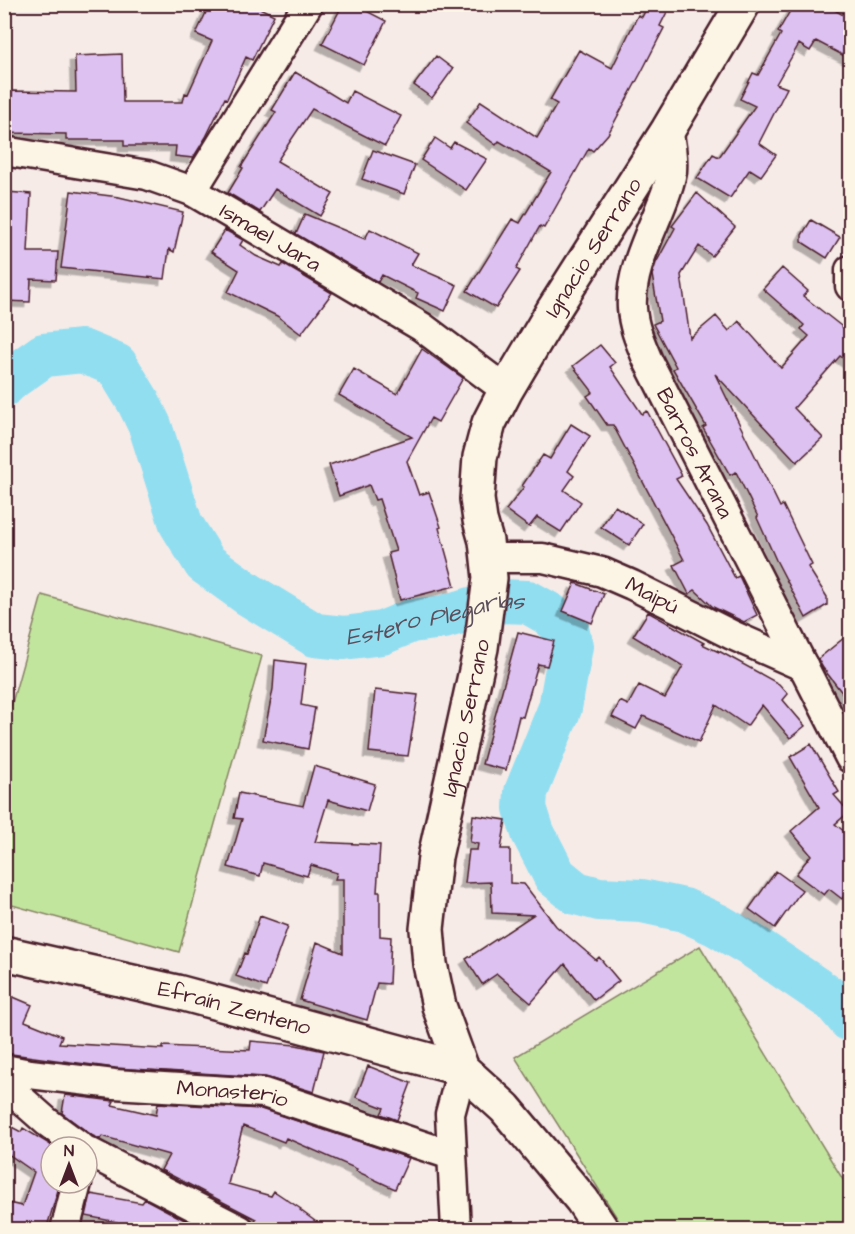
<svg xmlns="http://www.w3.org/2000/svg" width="855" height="1234" font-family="'Architects Daughter',sans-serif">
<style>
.green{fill:#c2e59e;stroke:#868264;stroke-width:1.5}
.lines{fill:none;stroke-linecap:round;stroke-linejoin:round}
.river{stroke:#91def1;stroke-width:44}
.building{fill:#ddc1f0;stroke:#4a1f2b;stroke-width:1.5;filter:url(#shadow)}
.street-casing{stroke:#4a1f2b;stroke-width:33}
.secondary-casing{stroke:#4a1f2b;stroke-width:38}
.street{stroke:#fcf5e5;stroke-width:28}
.secondary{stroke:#fcf5e5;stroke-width:33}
.labels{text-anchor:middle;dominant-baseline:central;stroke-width:6;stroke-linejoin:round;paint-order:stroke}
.street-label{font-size:22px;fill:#4a1f2b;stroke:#fcf5e5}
.water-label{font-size:24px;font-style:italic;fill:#5c4f5c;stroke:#fcf5e5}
</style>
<defs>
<filter id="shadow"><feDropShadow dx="-5.5" dy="5.5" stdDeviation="0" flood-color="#0004"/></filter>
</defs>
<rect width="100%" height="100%" fill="#f6ebe7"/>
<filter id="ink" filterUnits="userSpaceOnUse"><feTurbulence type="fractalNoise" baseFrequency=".0167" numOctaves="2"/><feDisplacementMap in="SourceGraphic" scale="12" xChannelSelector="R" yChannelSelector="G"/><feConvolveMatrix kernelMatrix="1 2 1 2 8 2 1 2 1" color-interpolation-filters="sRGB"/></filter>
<g filter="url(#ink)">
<!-- green -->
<path class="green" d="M42,595L262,656L179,952L5,903V728Z
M700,946L850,1191V1229H624L515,1057Z"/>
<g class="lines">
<!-- river -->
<path class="river" id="s1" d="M4,385L10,379L44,355L82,351L116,365L138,401L150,426L181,524L205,563L248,594L315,635L344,638L382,633L411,621L444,617L498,601L528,602L549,614L567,629L571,646L560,708L526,792L525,808L533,833L555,876L576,893L599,899L642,901L684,910L717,925L756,948L834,1001L850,1020"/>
</g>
<!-- building -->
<path class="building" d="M210,4H252L274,15L252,60L246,57L227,99L225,98L206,137L193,158L175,156L176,146H124V140H66V134L10,133L11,123H4V105H11L12,91L76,92L75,56L122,54L123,102H183L185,93L188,94L212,41L196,34Z
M343,4H353L386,21L364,65L322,44Z
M649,4H671L660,26L664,28L642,71L608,134L593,151L589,148L544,228L540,226L516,269L520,271L496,308L467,291L512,219L520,223L551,172L499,141L496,145L466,123L481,101L537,138L557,104L550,100L579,50L612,68L638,15L642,17Z
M794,4H825L850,19V59L816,41L810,51L799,44L776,84L787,88L759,143L776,155L761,176L750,169L730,198L697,178L713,154L719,157L755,106L740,99L753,73L758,75L781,34L778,32Z
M436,56L453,69L432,98L414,85Z
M295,72L346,103L352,91L401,116L385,146L312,109L277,161L333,194L320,216L275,189L260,212L228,193L243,168L241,167L276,112L272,110Z
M435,138L450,148L454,142L487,159L466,190L421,160Z
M373,150L415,165L404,194L362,179Z
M71,191L119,197L183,212L174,252L169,249L165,279L61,268Z
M7,192L31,194L28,252H58L56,280L31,279L30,302L4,301V226Z
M697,193L735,227L712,256L699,246L681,275L690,338L716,316L729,331L739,321L781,368L809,336L801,329L804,325L763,289L782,268L808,291L803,296L850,333V363L840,356L794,408L823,438L797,462L715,374L780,507L783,505L812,565L808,567L827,597V605L806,618L776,560L757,518L758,517L736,472L730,475L703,428L706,426L673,369L676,367L653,324L660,321L652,275L656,263L675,228L672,226Z
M305,214L365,239L370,229L418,253L411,265L457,285L445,311L416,298L418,293L382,275L378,282L296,234Z
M811,220L840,237L827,258L802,242V235Z
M225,230L243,240L240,245L256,256L281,267L283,264L332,293L301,334L277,316L228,292L239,270L211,252Z
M600,345L615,363L610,367L642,414L647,411L682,476L676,479L707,525L735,578L739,576L757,615L744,622L713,607L695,590L689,594L674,565L684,560L613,425H607L587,396L593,392L573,366Z
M422,349L463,378L438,422L431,418L407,461L419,495L429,492L441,527L439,528L455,586L400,600L388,553L396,551L379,499L375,500L369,485L339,496L329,465L412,437L339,395L354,369L397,394Z
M571,424L590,436L568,471L574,476L564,490L581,502L561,532L537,517L529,527L506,510L524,487L522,486L543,455L550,459Z
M615,506L643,524L629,545L601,527Z
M575,583L604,594L592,623L563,611Z
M648,612L704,643L702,644L719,652L717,650L779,684L788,694L783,700L805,726L790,738L762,705L747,726L716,705L699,742L643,716L636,729L612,717L620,701L628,705L639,685L665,698L683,666L633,636Z
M518,632L554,641L547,666L538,664L523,717L519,716L506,770L482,764Z
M850,633V703L823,668L818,659Z
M275,660L306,664L301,705L315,708L308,749L263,740L273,689Z
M375,690L418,695L408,756L369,752Z
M811,744L839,792L834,795L849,812L835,824L850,836V887L842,899L829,889L824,895L796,874L811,855L791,831L819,807L790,757Z
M314,766L375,784L367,811L328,800L315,842L380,845L377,892H380V936L391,937L389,984L377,983L367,1020L300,1000L317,942L343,953V879H335L337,873L311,865L307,876L263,863L260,876L228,867L242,819L234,818L239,793L303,806Z
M473,815L506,820L501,849H510V883L524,884L556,926L596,960L599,957L619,981L594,1000L565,964L531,1003L497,974L482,984L466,959L533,915L492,913L491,882L465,883L469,850H477L478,844L470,842Z
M776,871L802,890L775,928L749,909Z
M260,916L288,926L266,987L236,976L245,953L247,954Z
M4,993L32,1005L25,1021L62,1036L59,1043L163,1049V1046L250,1050L251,1041L296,1045L324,1051L314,1092L265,1077L115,1068L4,1053Z
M368,1066L411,1083L397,1120L381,1114L384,1108L356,1097Z
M65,1095L114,1101L112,1105L156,1115L158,1103L261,1109L409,1158L395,1189L356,1171L357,1169L286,1138L284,1142L243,1126L228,1184L271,1196L274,1191L301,1209L300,1210L327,1230H256L254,1222L256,1219L161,1170L169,1155L102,1136L100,1139L93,1136L62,1113Z
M4,1123L21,1132L23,1128L51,1145V1183H58L57,1187H59L46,1230H4V1202L22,1206L34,1172L4,1151Z
M91,1194L142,1203L145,1199L194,1225L192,1230H115L117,1222L86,1216Z"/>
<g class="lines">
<defs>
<g id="street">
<path id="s2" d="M668,130C671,144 673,157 672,171C670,185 664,198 659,211C647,241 630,274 632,308C633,327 641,344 648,361L850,758"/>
<path id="s3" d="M4,151L147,175L192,191L422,327L506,390"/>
<path d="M192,191L308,4"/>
<path d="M850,270V286"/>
<path id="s4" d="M489,558H543L602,572L632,585L732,635L804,667"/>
<path id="s5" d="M4,1069L30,1074L114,1084L264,1093L451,1155"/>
<path d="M4,1084L47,1122L81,1147"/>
<path d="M87,1151L240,1230"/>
<path d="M65,1230L77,1183"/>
<path d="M456,1230L450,1114L462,1069"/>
</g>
<g id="secondary">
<path id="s6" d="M4,953L177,992L462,1069"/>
<path id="s7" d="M602,1230L582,1200L505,1108L462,1069L439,1006L430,964L427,929L435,857L481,648L490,578L486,541L480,520L477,499L480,457L489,423L506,390L554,309L668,130L743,4"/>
</g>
</defs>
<!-- street casing -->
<use href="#street" class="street-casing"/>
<!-- secondary casing -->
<use href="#secondary" class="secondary-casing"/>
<!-- street -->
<use href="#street" class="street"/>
<!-- secondary -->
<use href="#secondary" class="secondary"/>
</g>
</g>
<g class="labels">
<!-- street labels -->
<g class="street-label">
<text stroke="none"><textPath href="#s3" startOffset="284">Ismael Jara</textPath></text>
<text stroke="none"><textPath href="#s7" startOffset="1078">Ignacio Serrano</textPath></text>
<text stroke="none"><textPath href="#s2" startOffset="344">Barros Arana</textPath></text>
<text stroke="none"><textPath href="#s4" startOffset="170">Maipú</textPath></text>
<text stroke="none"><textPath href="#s7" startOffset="574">Ignacio Serrano</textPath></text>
<text stroke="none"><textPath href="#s6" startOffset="237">Efraín Zenteno</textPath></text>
<text stroke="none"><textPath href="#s5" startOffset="230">Monasterio</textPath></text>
</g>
<!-- water labels -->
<g class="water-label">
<text stroke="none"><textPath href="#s1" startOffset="598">Estero Plegarias</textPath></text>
</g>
</g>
<!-- margin -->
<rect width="855" height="1234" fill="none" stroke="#fcf5e5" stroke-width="24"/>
<rect x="12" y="12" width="831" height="1210" fill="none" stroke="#4a1f2b" stroke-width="2" filter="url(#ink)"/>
<!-- north arrow -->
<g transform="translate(69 1165)"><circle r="28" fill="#fcf5e5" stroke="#b59f9b" stroke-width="1.5"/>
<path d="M0-4.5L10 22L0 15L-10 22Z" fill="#4a1f2b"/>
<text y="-9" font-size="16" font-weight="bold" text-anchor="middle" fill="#4a1f2b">N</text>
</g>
</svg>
